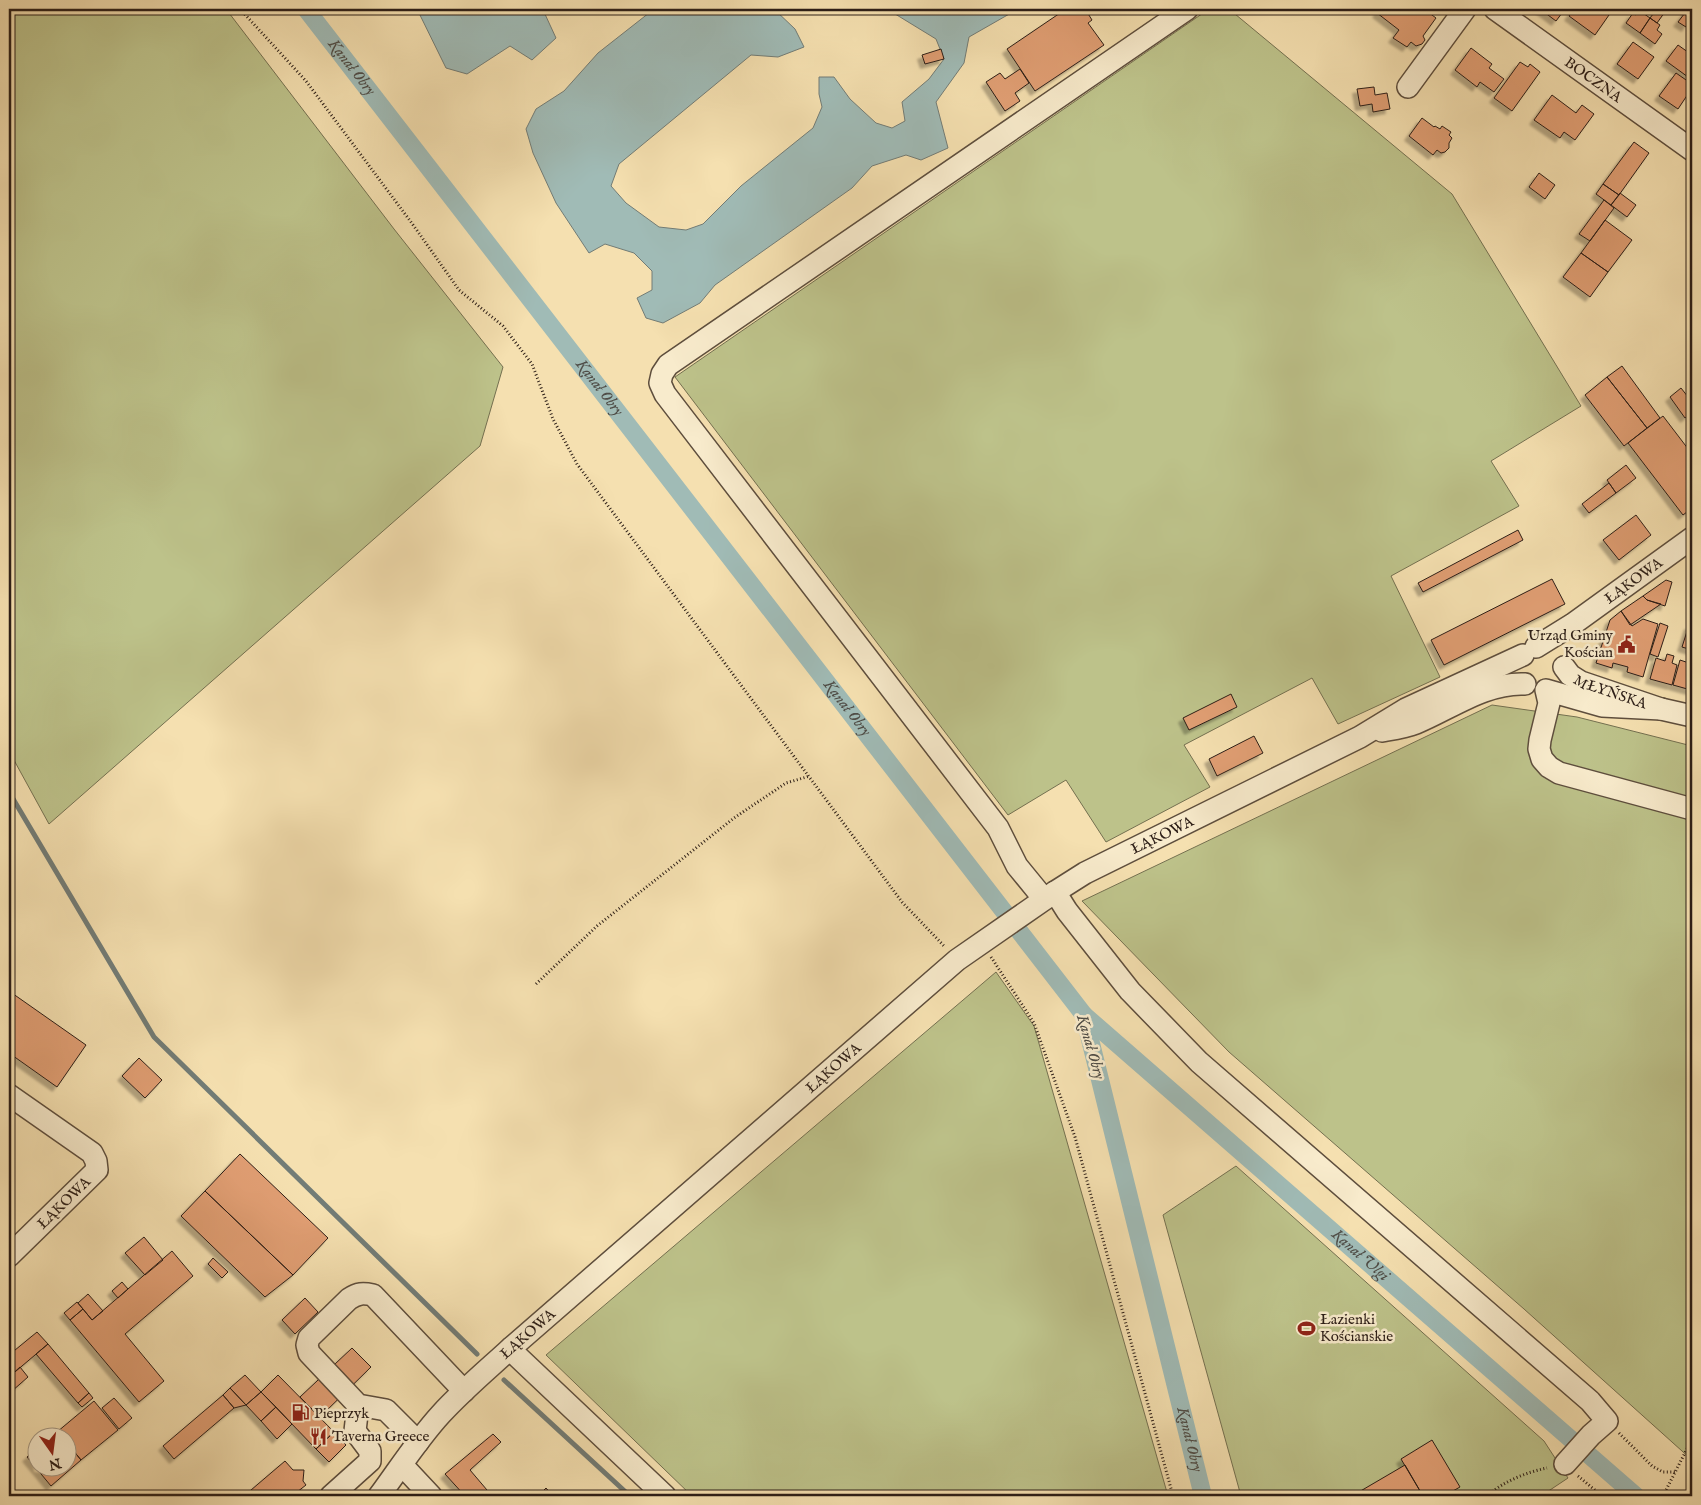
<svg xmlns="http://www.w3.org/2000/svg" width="1701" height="1505" font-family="'IM FELL English',serif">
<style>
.green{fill:#bdc28a;stroke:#747050}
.water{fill:#a0bbb6;stroke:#727c76}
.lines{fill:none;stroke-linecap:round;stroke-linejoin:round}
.stream{stroke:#727c76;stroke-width:5}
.canal{stroke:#a0bbb6;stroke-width:18}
.building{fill:#e09e73;stroke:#2c1e17;filter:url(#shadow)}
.minor-casing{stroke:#5e4e3d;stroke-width:24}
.path{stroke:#2c1e17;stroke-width:3;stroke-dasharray:1 2.5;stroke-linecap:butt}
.minor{stroke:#f8ebcc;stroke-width:21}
.labels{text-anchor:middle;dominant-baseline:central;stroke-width:5;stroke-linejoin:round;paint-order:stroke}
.street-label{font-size:15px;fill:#2c1e17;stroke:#f8ebcc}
.poi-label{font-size:15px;fill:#2c1e17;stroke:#f8ebcc;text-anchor:start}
.water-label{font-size:16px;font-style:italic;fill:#4f4d47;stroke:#f8ebcc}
</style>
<defs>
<filter id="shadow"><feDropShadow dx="-4.5" dy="4.5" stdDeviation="1" flood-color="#0004"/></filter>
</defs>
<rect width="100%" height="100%" fill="#f5e0b0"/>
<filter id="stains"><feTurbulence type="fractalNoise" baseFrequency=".004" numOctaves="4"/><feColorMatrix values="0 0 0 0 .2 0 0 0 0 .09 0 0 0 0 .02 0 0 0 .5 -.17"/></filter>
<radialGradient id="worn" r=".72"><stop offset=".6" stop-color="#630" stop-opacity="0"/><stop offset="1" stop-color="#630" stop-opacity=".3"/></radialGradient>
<!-- green -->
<path class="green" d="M9,9H226L394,229L503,367L480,446L49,824L9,751Z
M1209,9H1229L1452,194L1581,406L1491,461L1519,506L1391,576L1440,677L1338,724L1312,678L1184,745L1210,787L1106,842L1066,780L1008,815L675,377Z
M1492,705L1577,717L1692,746V1460L1524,1309L1229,1052L1082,901Z
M996,972L1034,1026L1168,1496H692L546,1355Z
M1236,1166L1544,1441L1568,1478L1541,1496H1241L1163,1215Z"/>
<!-- water -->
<path class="water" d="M417,9H547L544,12L556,38L532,60L510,46L467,74L446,68Z
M654,9H774L795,29L804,47L778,57L751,55L619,164L611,186L626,203L659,227L686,230L703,224L741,186L813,128L822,107L819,94V77H834L850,99L876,123L892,128L905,121L902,102L929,79L944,59L936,39L887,9H1023L1011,13L969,37L964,63L936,102L948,148L921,160L906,155L872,166L852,188L715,285L700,303L663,323L646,318L637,298L652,290V271L634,253L605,244L589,253L556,203L533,153L526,129L536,109L564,91L598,53Z"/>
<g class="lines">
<!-- stream -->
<path class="stream" d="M9,792L154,1037L477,1354
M504,1380L630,1496"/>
<!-- canal -->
<g class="canal">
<path id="s1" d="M306,9L1084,1015L1203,1496"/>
<path id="s2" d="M1084,1015L1636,1496"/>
</g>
</g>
<!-- building -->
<path class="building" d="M1066,9H1079L1083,14L1087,12L1092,20L1088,23L1104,45L1035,91L1007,49Z
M1079,9H1091L1083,14Z
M1380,9H1424L1436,18L1423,36L1425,40L1422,44L1416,46L1411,42L1407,47L1393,38L1399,30L1377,13Z
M1540,9H1565L1556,21Z
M1574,9H1601L1609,15L1595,35L1569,16Z
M1657,9H1667L1657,23L1650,18Z
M1688,9H1692V18L1686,27L1678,22Z
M1640,11L1650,18L1640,33L1626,23L1633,13L1636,15Z
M1650,18L1660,25L1657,30L1662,34L1655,44L1640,33Z
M1633,42L1654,57L1638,79L1617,64Z
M1678,45L1692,55V72L1688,77L1666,61Z
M1471,48L1492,64L1489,68L1504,79L1494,92L1480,82L1477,87L1455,70Z
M941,49L944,59L925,64L922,55Z
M1520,62L1528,67L1530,64L1540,72L1512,111L1494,98Z
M1020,69L1029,83L1015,93L1020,101L1005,111L986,82L1000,73L1005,79Z
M1676,73L1689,82L1692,77V88L1678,109L1659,96Z
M1374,87L1375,95L1387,93L1390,109L1373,112L1372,104L1360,106L1357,89Z
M1552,95L1576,113L1582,105L1594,114L1575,140L1564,132L1560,138L1534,120Z
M1422,118L1434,127L1435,126L1440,129L1442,126L1451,132L1449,135L1452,138L1449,143V148L1445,152L1441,153L1437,150L1433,155L1409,136Z
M1634,142L1649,153L1619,195L1603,184Z
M1539,173L1555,185L1545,199L1529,187Z
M1603,184L1619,195L1611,205L1596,194Z
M1620,193L1636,205L1627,217L1611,205Z
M1604,200L1614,208L1590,241L1579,234Z
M1605,220L1632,240L1608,272L1581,253Z
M1581,253L1608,272L1590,297L1563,277Z
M1622,366L1660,418L1647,428L1607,377Z
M1607,377L1647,428L1624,446L1585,395Z
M1681,388L1692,402V412L1685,418L1670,397Z
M1663,416L1692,454V508L1683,515L1628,443Z
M1626,465L1636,478L1616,493L1607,480Z
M1609,483L1616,493L1589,513L1582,504Z
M1636,515L1651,535L1619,560L1603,540Z
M1518,530L1523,540L1423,592L1418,583Z
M1552,579L1565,604L1444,665L1431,640Z
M1666,580L1672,582L1665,606L1647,600L1643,596Z
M1643,596L1647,600L1661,604L1630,625L1621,611Z
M1621,611L1632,626L1643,619L1658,624L1643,677L1627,672L1628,667L1613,663L1612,668L1596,663L1610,620Z
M1660,623L1668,626L1658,657L1650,654Z
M1689,625L1692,626V650L1682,647Z
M1667,654L1674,656L1672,663L1677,665L1672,685L1650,679L1656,658L1665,661Z
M1680,660L1692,664L1691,690L1673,685Z
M1231,694L1237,707L1189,730L1183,718Z
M1254,736L1263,753L1217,776L1209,759Z
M9,991L86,1045L57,1087L9,1053Z
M139,1058L162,1080L145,1098L122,1076Z
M240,1154L328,1238L293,1275L205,1191Z
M205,1191L293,1275L265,1297L181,1216Z
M144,1237L163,1260L145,1275L125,1253Z
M172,1251L193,1276L125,1334L164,1381L139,1402L70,1320L83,1309L92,1320Z
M213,1258L228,1272L222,1278L208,1264Z
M122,1282L128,1289L118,1298L112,1291Z
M88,1294L103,1311L92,1320L78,1303Z
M305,1298L318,1312L295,1334L282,1320Z
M77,1302L83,1309L70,1320L64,1313Z
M37,1332L48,1344L9,1377V1355Z
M48,1344L89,1393L78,1403L36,1354Z
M352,1348L371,1367L320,1417L300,1397Z
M20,1367L28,1377L12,1391L9,1387V1377Z
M245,1375L261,1392L246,1405L230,1388Z
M278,1375L334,1432L316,1449L261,1392Z
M230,1388L246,1405L234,1408L223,1395Z
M261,1392L276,1407L261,1421L246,1405Z
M89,1393L93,1398L82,1407L78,1403Z
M223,1395L234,1408L174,1459L163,1446Z
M114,1398L132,1418L119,1429L102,1408Z
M94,1401L118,1430L81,1460L68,1444V1438H62L57,1432Z
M276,1407L292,1424L277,1439L261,1421Z
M57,1432L62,1438H50Z
M334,1432L346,1445L329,1462L316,1449Z
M493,1434L501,1442L470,1470L487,1490L480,1496H465L445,1474Z
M1432,1440L1460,1487L1444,1496H1423L1401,1459Z
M68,1444L81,1460L51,1486L27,1457L38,1448V1468H68Z
M285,1461L293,1470H304L303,1481L306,1485L292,1496H244Z
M1405,1465L1423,1496H1352Z
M546,1488L553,1496L539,1495Z
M1346,1491L1349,1496H1338Z"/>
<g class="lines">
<defs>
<g id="minor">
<path id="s3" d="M1495,9L1692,150"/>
<path d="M1408,87L1465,9"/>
<path id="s4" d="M1536,647L1573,624L1692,538"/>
<path id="s5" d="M1564,667L1570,675L1581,682L1661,709L1692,716"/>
<path d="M1661,709L1602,706L1546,690L1549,703L1540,740L1539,749L1542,759L1549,767L1559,773L1692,809"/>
<path d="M1382,731C1393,729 1406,727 1416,723C1450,709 1486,682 1525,684"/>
<path d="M1055,892L1067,911L1130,991L1199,1062L1590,1401L1607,1421L1591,1435L1565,1464"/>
<path d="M1044,899L1017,866L998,828L665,394L660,383L662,374L668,365L1187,9"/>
<path d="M9,1095L92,1153L96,1161L97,1170L9,1256"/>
<path d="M511,1348L518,1357L665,1496"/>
<path d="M418,1442L386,1410L358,1405L309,1353L307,1345L309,1338L349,1299C358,1293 363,1293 373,1295L464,1391"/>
<path d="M402,1465L431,1496"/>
<path d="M331,1496L370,1461V1451L355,1431L358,1405"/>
<path id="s6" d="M379,1496C399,1469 418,1439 441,1414C463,1390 487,1370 511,1348L957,960L1055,892L1085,873L1360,737L1406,709L1523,655"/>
</g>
</defs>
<!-- minor casing -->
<use href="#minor" class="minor-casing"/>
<!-- path -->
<path class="path" d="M240,9L306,81L411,222L459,290L503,326L532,364L553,419L577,464L902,902L945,947
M991,957L1034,1023L1075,1137L1173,1496
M536,984L597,926L734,818L786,783L810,776
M1619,1433L1652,1466L1663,1472H1676
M1578,1476L1602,1496
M1487,1496C1502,1482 1527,1472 1547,1468
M1663,1496L1692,1439"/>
<!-- minor -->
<use href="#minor" class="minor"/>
</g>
<!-- icons -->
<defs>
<symbol id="civic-bare" viewBox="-9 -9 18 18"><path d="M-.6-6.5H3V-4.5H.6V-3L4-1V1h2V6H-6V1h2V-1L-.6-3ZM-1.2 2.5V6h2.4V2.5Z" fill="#8f2418" stroke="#f8ebcc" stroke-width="2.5" paint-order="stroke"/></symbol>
<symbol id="stadium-bare" viewBox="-9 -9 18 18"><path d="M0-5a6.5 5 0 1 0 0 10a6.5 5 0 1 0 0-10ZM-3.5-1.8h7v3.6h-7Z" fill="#8f2418" stroke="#f8ebcc" stroke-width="2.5" paint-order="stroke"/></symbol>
<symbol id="fuel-bare" viewBox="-9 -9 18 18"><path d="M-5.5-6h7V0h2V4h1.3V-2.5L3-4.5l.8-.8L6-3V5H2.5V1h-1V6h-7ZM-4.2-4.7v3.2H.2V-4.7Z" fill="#8f2418" stroke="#f8ebcc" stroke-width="2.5" paint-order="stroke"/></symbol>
<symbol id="restaurant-bare" viewBox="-9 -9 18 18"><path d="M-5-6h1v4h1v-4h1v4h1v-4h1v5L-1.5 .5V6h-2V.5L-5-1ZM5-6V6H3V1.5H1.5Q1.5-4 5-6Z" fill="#8f2418" stroke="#f8ebcc" stroke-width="2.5" paint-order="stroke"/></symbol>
</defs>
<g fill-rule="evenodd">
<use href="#civic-bare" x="1614" y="632" width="25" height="25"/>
<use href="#stadium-bare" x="1294" y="1316" width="25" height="25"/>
<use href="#fuel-bare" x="288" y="1400" width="25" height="25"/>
<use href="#restaurant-bare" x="306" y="1424" width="25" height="25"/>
</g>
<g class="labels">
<!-- street labels -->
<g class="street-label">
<text stroke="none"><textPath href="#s3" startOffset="121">BOCZNA</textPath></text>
<text stroke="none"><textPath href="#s4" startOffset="118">ŁĄKOWA</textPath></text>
<text stroke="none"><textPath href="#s5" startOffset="54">MŁYŃSKA</textPath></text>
<text stroke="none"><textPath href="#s6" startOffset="1031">ŁĄKOWA</textPath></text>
<text stroke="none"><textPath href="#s6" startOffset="626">ŁĄKOWA</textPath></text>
<text transform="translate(64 1203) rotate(-44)">ŁĄKOWA</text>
<text stroke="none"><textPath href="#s6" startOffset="221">ŁĄKOWA</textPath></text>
</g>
<!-- poi labels -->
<g class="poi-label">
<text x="1613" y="635" text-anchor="end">Urząd Gminy<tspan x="1613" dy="17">Kościan</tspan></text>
<text x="1320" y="1319">Łazienki<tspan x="1320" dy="17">Kościanskie</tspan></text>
<text x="314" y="1413">Pieprzyk</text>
<text x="332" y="1436">Taverna Greece</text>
</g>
<!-- water labels -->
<g class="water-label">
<text stroke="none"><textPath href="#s1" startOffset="74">Kanał Obry</textPath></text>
<text stroke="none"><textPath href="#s1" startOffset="479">Kanał Obry</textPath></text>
<text stroke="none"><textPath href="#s1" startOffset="884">Kanał Obry</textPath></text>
<text transform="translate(1090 1047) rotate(74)">Kanał Obry</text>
<text stroke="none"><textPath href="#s2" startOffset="366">Kanał Ulgi</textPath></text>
<text stroke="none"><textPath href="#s1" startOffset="1709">Kanał Obry</textPath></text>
</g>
</g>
<!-- margin -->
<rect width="1701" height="1505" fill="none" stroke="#f5e0b0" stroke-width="30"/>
<rect x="10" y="10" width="1681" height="1485" fill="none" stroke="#2c1e17" stroke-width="2.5"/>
<rect x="15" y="15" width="1671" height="1475" fill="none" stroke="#2c1e17"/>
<!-- north arrow -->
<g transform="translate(52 1452) rotate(166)"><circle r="24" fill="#f8ebcc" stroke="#a69984"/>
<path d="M0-4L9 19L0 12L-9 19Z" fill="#8f2418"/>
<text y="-8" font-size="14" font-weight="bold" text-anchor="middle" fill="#2c1e17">N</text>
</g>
<rect width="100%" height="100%" filter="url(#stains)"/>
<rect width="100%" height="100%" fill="url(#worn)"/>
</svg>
